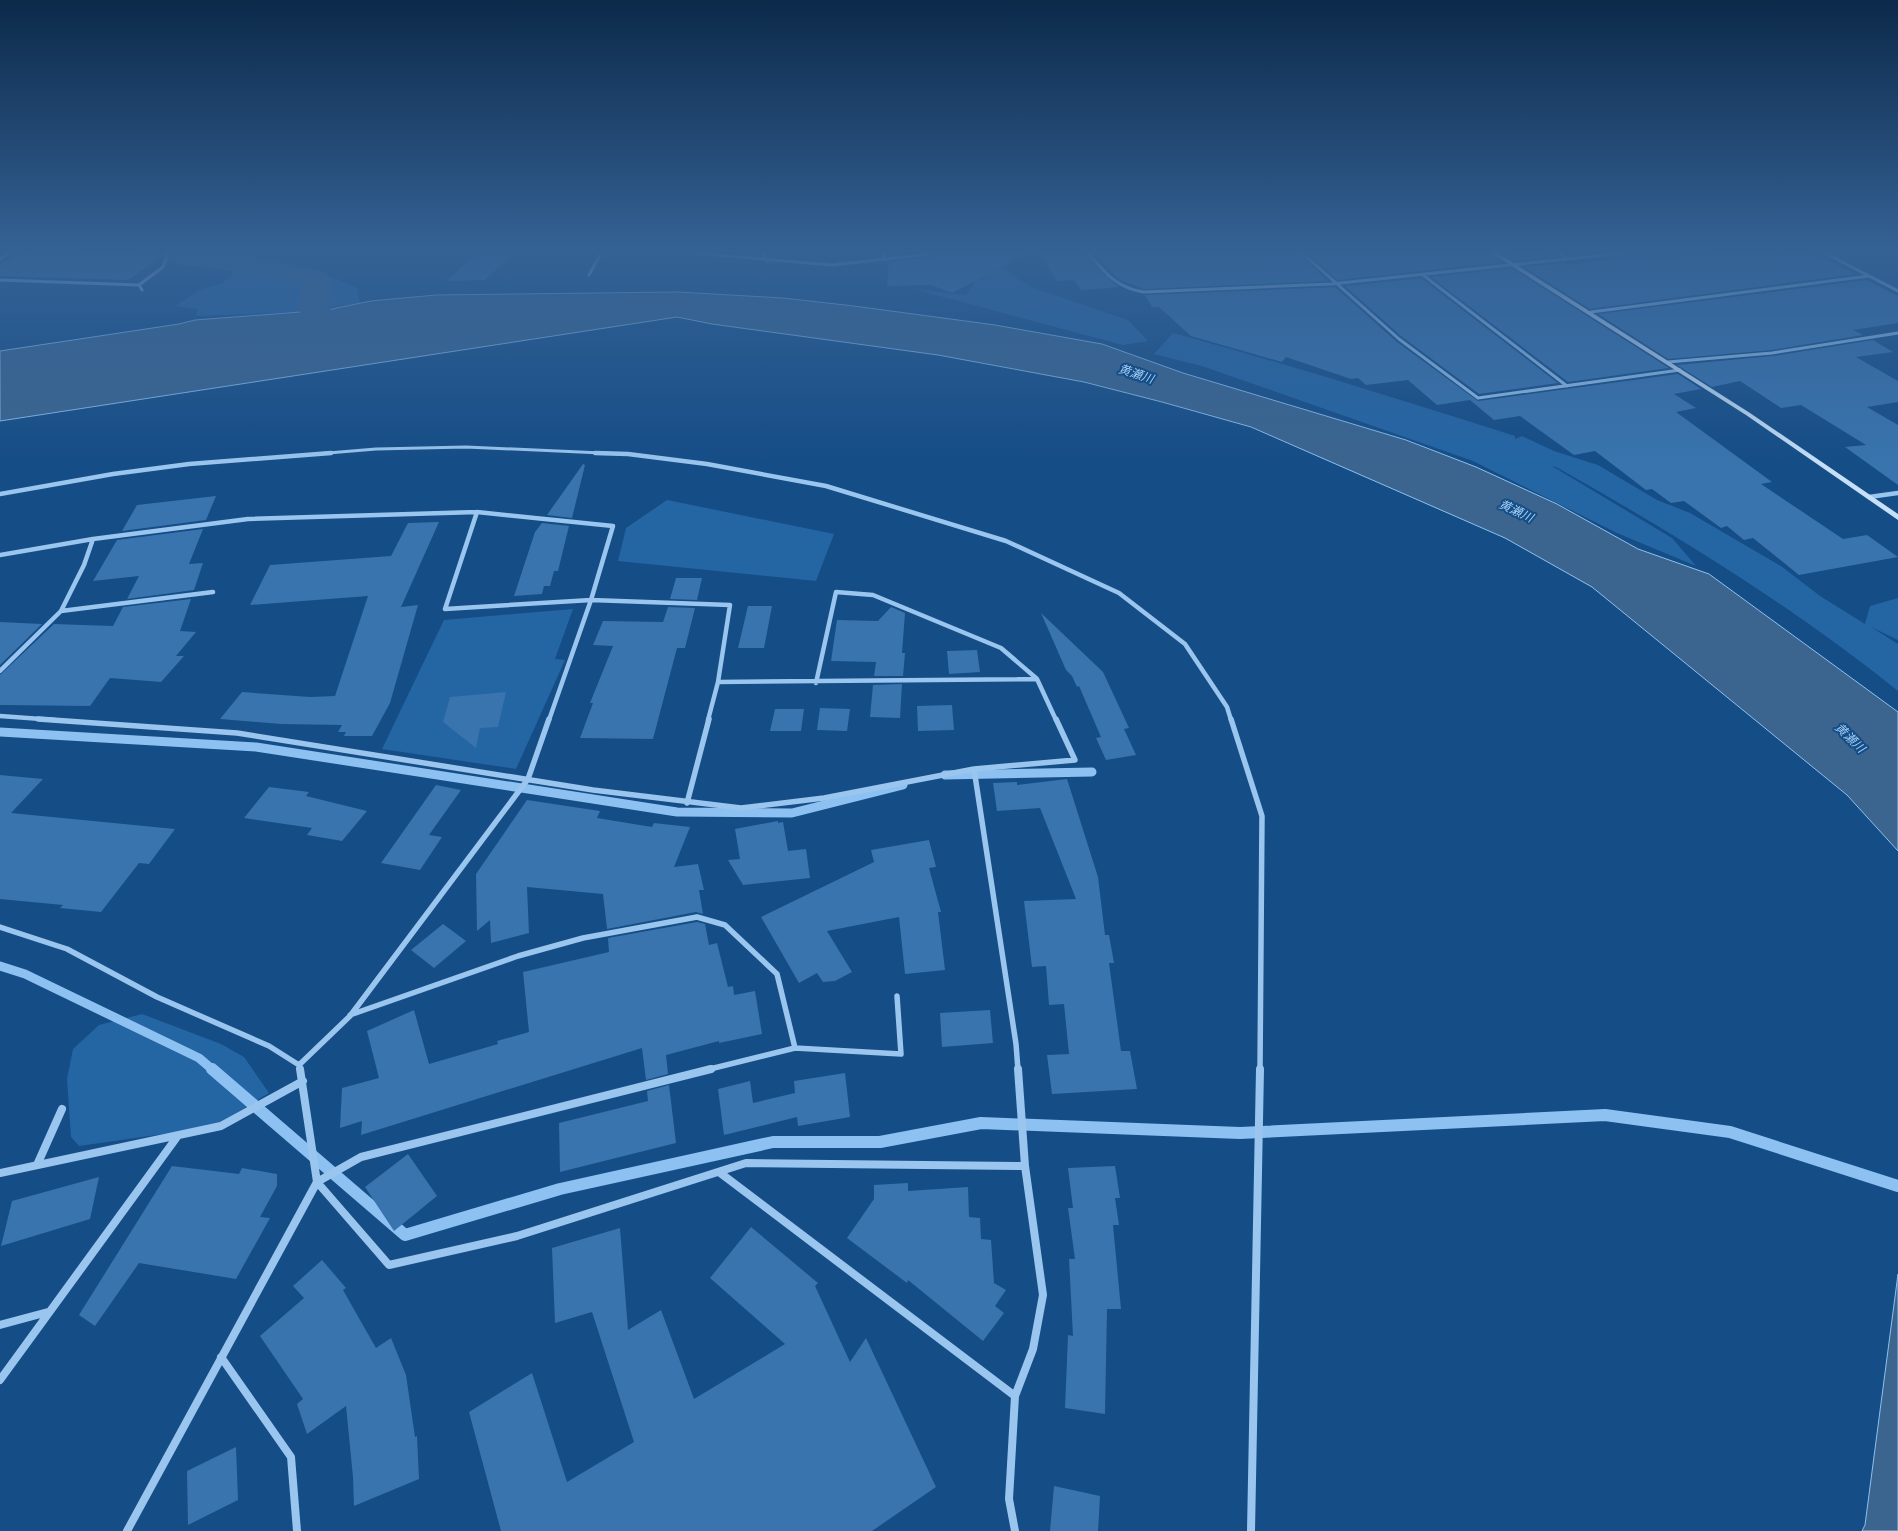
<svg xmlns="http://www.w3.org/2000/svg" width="1898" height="1531" font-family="Raleway,'Noto Sans JP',sans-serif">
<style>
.green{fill:#2465a4}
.water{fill:#3b658f;stroke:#8cc1f1}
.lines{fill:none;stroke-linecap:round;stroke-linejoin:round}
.stream-far1{stroke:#8cc1f1;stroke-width:9}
.stream{stroke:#8cc1f1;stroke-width:12}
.river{fill:#3b658f;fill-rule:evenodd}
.building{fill:#3974ae}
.street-far3{stroke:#9ac5ee;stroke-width:3}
.street-far2{stroke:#9ac5ee;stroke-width:4.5}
.street-far1{stroke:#9ac5ee;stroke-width:5.5}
.street{stroke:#9ac5ee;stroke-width:8}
.secondary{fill:#c7e0fa;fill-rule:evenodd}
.labels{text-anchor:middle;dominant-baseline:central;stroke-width:4;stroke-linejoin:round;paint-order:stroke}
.far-water-label{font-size:12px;font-style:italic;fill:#a5cff6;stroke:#154d86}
</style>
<rect width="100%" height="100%" fill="#154d86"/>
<!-- green -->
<path class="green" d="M194,251L244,258L324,274L357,288L360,303L300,312L196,316L197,309L175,306L200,290L223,283L234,272L211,268L187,256Z
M1000,267L1031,287L1128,320L1148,341L1123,345L917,290L966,295L978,277Z
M1173,333C1288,364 1401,400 1515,436V439L1522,436L1554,451L1598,465L1657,500L1690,513L1781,566L1820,596L1865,624L1870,606L1898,598V640L1871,627L1898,644V691C1791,605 1675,534 1556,467L1552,466L1672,538L1696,566L1617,533L1473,461L1202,366L1154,354Z
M667,500L834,534L816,581L618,561L626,528Z
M573,609L555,659L565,660L516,769L382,749L444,620Z
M142,1014L221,1044L244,1057L269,1093L213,1127L79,1146L71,1137L67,1079L73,1049L99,1025Z"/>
<!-- water -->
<path class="water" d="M678,292L783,298L854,306L995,325L1102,344L1183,373L1406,440L1476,467L1557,504L1638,549L1709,574L1898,712V851L1847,795L1592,587L1505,538L1251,427L1162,402L1084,382L938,355L712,324L677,317L0,421V351L179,324L195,320L327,310L371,301L436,295Z
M1898,1274V1531H1862L1865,1525Z"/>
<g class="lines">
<!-- stream-far1 -->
<path class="stream-far1" d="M0,732L256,747L677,812L792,813L903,785
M945,775L1092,772
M0,966L25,974L199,1058L213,1070"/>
<!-- stream -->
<path class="stream" d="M212,1069L405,1235L560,1189L773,1142H880L981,1123L1240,1133L1605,1115L1730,1132L1898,1186"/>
<!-- river -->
<path class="river" d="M160,251H214L246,255L326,272L333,282L329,307L339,326L334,333L323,336L312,333L297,307L302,284L246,273L176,264L166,261Z"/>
</g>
<!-- building -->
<path class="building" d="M80,251H143L140,253L163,256L128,280L0,276V265L22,252L77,253Z
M931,251H1032L952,293L931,285L887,286L889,262L930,257L932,254Z
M1038,251H1084L1103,274L1119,287L1081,290L1074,280L1057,281Z
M1091,251H1297L1328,281L1144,289L1120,280Z
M1305,251H1486L1502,262L1338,280Z
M1499,251H1547L1555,257L1514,261Z
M1725,251H1808L1856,274L1590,309L1524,267L1564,263L1568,265L1640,256L1646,260Z
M478,253L510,256L485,280L446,281Z
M1512,268L1669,368L1568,382L1431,277Z
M1421,278L1558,383L1479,394L1401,336L1345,286Z
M1866,280L1898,296V323L1853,330L1863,335L1772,350L1668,359L1598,314Z
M1335,287L1397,342L1478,401L1678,374L1701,389L1674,394L1696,408L1676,412L1772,482L1761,484L1843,539L1867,535L1898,557L1799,575L1753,538L1744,540L1727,526L1721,528L1684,501L1671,503L1652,489L1646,490L1595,451L1574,455L1520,416L1494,420L1470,400L1437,405L1408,380L1366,385L1358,378L1351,379L1286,357L1282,362L1191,336L1159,307H1152L1145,295Z
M1873,340L1893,352L1856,357L1898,381V402L1867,407L1898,425V485L1845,447L1866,445L1801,405L1781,408L1740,381L1712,387L1677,365L1773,356Z
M583,464L585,465L572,518L547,515Z
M216,496L206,520L122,531L137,505Z
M439,522L401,607L418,605L390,703L372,736H344L346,732H338L342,725L281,724L220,719L242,692L310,697L335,696L368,596L250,605L270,565L391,556L408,523Z
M542,523L569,526L558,571H554L550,586H544L542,594L514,596L535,532Z
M203,529L189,564L203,563L194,590L127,599L139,576L93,581L117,540Z
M676,578H702L697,600L670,599Z
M191,599L180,631L196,632L176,656H184L161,682L110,678L90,706L0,705V675L54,624L113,626L123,607Z
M748,606H772L764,648H738Z
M668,607L695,608L685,648H677L653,739L580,738L593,703H590L613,646L593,645L603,621L663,622Z
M891,607L905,613L902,653H905L903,676H874L876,662L831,661L837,620L878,621Z
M1041,613L1103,672L1129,728L1124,729L1136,755L1106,760L1096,738L1101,737L1079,686L1077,687L1072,676L1066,670Z
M0,622L42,624L0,665Z
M977,650L980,672L949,674L947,651Z
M902,684L900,718L870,717L873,685Z
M506,692L498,727L480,728L476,748L443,722L450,697Z
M952,705L954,730L918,731L917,706Z
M820,708L850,709L847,731L817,730Z
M775,709H804L801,731H770Z
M0,775L43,779L11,813L175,829L149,864L139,863L101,912L60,908L63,905L0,899Z
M1067,779L1098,877L1105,935H1109L1114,963H1109L1121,1051H1130L1137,1089L1052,1094L1047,1055L1069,1054L1064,1004L1049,1005L1046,966L1032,967L1024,901L1076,899L1040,808L997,811L993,783L1017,782V785Z
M436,785L461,790L429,835L442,837L420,870L381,863Z
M269,787L309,792L306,796L367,811L342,841L307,835L312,828L244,818Z
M527,800L600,811L597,818L652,827L654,823L690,827L674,867L698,864L704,890H699L703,914L696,912L607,929L603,894L527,887L529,933L491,943L490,920L477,931L476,874Z
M778,821V823L783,822L788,851L806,849L810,878L743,885L728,860L740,859L735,829Z
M929,840L936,867L929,868L941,912H938L945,970L905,974L899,917L827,931L852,972L835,981L823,982L817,973L799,983L761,917L874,862L871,850Z
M697,922L705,924L709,945L717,943L728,987L733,986L734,995L755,991L762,1034L719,1043V1041L666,1055L668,1074L646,1080L642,1048L361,1135L362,1121L340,1128L342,1088L379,1078L367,1031L414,1010L429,1064L498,1044L497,1041L529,1032L523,972L609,952L608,938Z
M443,924L466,941L434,968L411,950Z
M990,1010L993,1043L942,1047L940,1013Z
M845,1073L850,1117L798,1126L797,1117L724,1135L718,1089L750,1081L753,1103L795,1093L794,1081Z
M669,1085L676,1143L560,1172L559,1123L648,1101L647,1091Z
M408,1154L437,1196L394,1231L365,1187Z
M172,1166L239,1174L242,1168L277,1174V1186L260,1217L270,1218L236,1279L139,1263L95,1326L79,1315Z
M1115,1166L1120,1198H1115L1119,1225H1113L1121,1309H1107L1105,1414L1065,1408L1068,1335L1073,1336L1069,1259H1075L1068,1208H1073L1068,1168Z
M99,1177L90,1219L1,1246L12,1201Z
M908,1183V1191L968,1187L969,1217L980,1218L981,1239L991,1240L994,1283L1006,1290L995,1306L1004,1313L983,1341L908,1280L907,1283L847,1238L874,1199V1185Z
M751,1227L818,1283L815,1286L850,1362L866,1338L936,1487L872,1531H501L469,1412L532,1373L567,1482L634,1442L592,1312L555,1323L552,1248L620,1228L628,1330L661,1310L694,1399L785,1344L710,1278Z
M322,1260L346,1288L343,1290L376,1348L391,1338L406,1375L415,1437L417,1436L419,1479L354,1506L353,1477L346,1406L307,1434L297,1404L303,1399L260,1336L304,1298L293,1286Z
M236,1447L238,1500L188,1525L187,1471Z
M1054,1486L1100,1496L1098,1531H1050Z"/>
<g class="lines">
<!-- street-far3 -->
<path class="street-far3" d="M671,251L832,265L929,254
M763,251L767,261
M884,251V259
M1087,251C1104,272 1116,288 1144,292L1331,284L1643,251
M1300,251L1399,339L1478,398L1680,370
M1555,251L1568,259
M1821,251L1898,291
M0,259L13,251
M589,275L602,251
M1423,275L1567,386
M0,280L139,285L142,290
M139,285L163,267L169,251
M1591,312L1869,276
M1668,362L1772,353L1898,333
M316,454L376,449L466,447L624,454"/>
<!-- street-far2 -->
<path class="street-far2" d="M595,453L628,454L707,464L826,486L1006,541L1119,593L1185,644L1227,707L1231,720
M0,494L113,474L189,464L331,453
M1869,497L1898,493
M477,512L445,609L591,600L730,605L718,682L708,720
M0,555L93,539L248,519L477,512L613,526L591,600L549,720
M61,611L213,592
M0,671L61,611L84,565L93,539
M718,682L1037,679L1056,720
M816,683L836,592L873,595L1001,648L1036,678
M0,716L55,720"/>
<!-- street-far1 -->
<path class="street-far1" d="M38,719L237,733L593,790L741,808L824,798L974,769L1075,760L1056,719
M1231,719L1262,816L1260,1070
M974,769L1016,1044L1018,1070
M687,803L709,719
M0,927L67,949L157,997L269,1046L299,1065L300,1070
M350,1015L518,956L583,938L697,917L725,925L777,974L795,1048
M299,1065L350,1016L528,779L549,719
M706,1070L795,1048L901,1054L897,996"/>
<!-- street -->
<path class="street" d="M300,1069L317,1182L389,1265L517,1236L746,1163L1025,1166L1043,1295L1033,1349L1015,1396L1009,1499L1015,1531
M1018,1069L1025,1166
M37,1165L62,1109
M719,1172L1015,1396
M0,1173L221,1126L303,1081
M0,1325L48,1312
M221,1357L291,1457L297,1531
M0,1380L177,1137
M127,1531L317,1182L361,1157L711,1069
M1251,1531L1260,1069"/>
<!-- secondary -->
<path class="secondary" d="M1488,251H1495L1750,413L1898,514V520L1746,415Z"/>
</g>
<!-- sky -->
<linearGradient id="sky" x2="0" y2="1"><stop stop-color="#0c2a4a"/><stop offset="0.54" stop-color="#356295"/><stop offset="1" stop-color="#356295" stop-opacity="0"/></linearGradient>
<rect width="1898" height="465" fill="url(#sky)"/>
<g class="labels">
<!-- far-water labels -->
<g class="far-water-label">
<text transform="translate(1136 374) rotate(18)">黄瀬川</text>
<text transform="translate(1516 511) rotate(25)">黄瀬川</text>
<text transform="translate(1850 738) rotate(44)">黄瀬川</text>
</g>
</g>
</svg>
